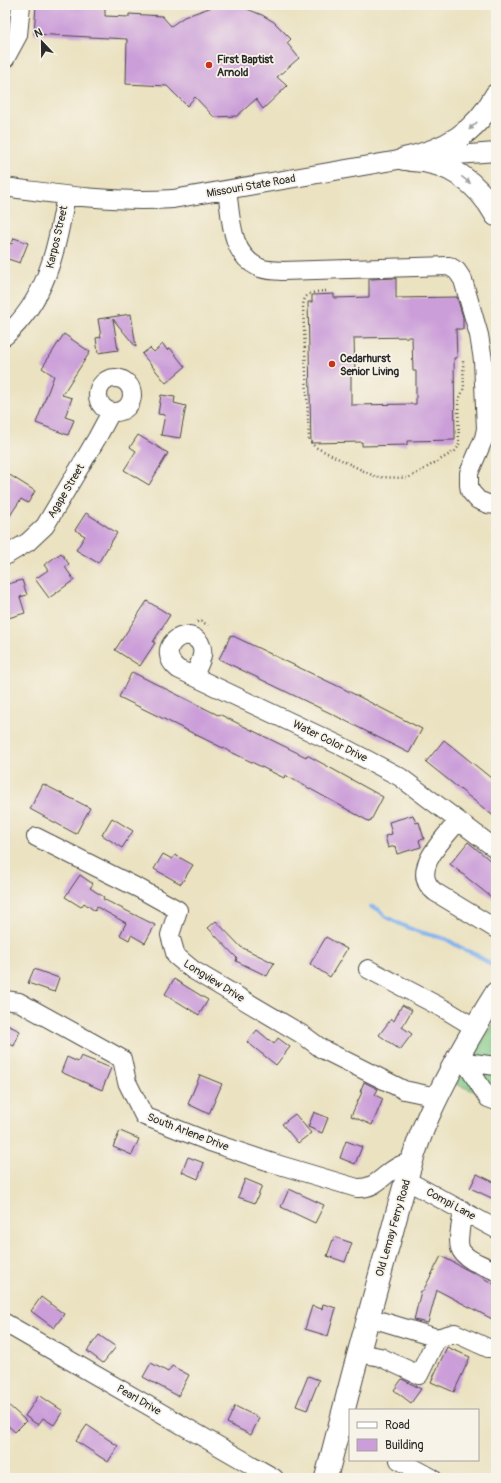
<svg xmlns="http://www.w3.org/2000/svg" width="501" height="1483" font-family="Pangolin,sans-serif">
<style>
.green{fill:#7fc885;stroke:#557a58}
.lines{fill:none;stroke-linecap:round;stroke-linejoin:round}
.stream{stroke:#82b2ed;stroke-width:4}
.building{fill:#cb9ed9;fill-rule:evenodd}
.minor-casing{stroke:#484642;stroke-width:20}
.major-casing{stroke:#484642;stroke-width:24}
.path{stroke:#484642;stroke-width:2.5;stroke-dasharray:1 3;stroke-linecap:butt}
.minor{stroke:#fff;stroke-width:18}
.major{stroke:#fff;stroke-width:22}
.oneway{fill:#a0a0a0}
.poi-dot{fill:#c8321e;stroke:#f7f3e8;stroke-width:1.5}
.labels{text-anchor:middle;dominant-baseline:central;stroke-width:3.5;stroke-linejoin:round;paint-order:stroke}
.poi-label{font-size:11px;font-weight:bold;fill:#2b2b2b;stroke:#f7f3e8;text-anchor:start}
.street-label{font-size:11px;fill:#2b2b2b;stroke:#f7f3e8}
</style>
<rect width="100%" height="100%" fill="#f7f3e8"/>
<filter id="ink" filterUnits="userSpaceOnUse"><feTurbulence type="fractalNoise" baseFrequency=".025" numOctaves="2"/><feDisplacementMap in="SourceGraphic" scale="8" xChannelSelector="R" yChannelSelector="G"/><feConvolveMatrix kernelMatrix="1 2 1 2 8 2 1 2 1" color-interpolation-filters="sRGB"/></filter>
<filter id="wash" filterUnits="userSpaceOnUse"><feTurbulence type="fractalNoise" baseFrequency=".012" numOctaves="4" result="noise"/><feDisplacementMap in="SourceGraphic" scale="16" xChannelSelector="R" yChannelSelector="G"/><feGaussianBlur stdDeviation="0.9" result="paint"/><feColorMatrix in="noise" values="0 0 0 0 0 0 0 0 0 0 0 0 0 0 0 0 0 1.4 0 .05"/><feComposite in="paint" operator="in"/></filter>
<g filter="url(#wash)">
<rect width="100%" height="100%" fill="#ebe2c1"/>
<!-- green -->
<path class="green" d="M496,1020V1099L455,1084Z"/>
<g class="lines">
<!-- stream -->
<path class="stream" d="M371,907L378,909L386,917L400,924L416,931L446,939L463,949L475,954L496,968"/>
</g>
<g id="blocks">
<!-- building -->
<path class="building" d="M36,5H62L105,8V16L129,17V14L162,16L171,26L184,17L209,8L220,6V5H242V7L262,15L274,22L291,39L287,43L299,58L277,77L287,86L263,109L256,99L237,116L214,117L195,97L187,106L167,86L126,84L127,39L34,34Z
M14,238L28,243L20,263L5,258V241L12,244Z
M396,278V298L457,297L463,317V329H456L457,358H454L455,440L407,441V445L362,446V442L311,443L308,302H312V295L334,294V298L369,297V279ZM412,337L413,371H416V404L351,405V373H355L354,338Z
M131,314L136,347L113,319L118,350L98,353L96,338L101,337L98,319Z
M64,334L90,352L62,395L72,398L65,417L74,420L68,435L36,423L54,376L42,368Z
M163,344L167,350L170,348L185,367L166,383L142,354L150,348L154,352Z
M161,395L175,397L174,403L186,406L180,438L161,435L165,415L158,414Z
M138,435L168,453L149,485L124,470L136,451L130,447Z
M5,472L35,491L28,503L21,499L5,523Z
M86,513L117,533L98,563L76,550L85,536L75,530Z
M61,553L69,564L65,567L74,580L49,598L35,579L48,570L44,565Z
M22,580L27,595L20,597L25,613L5,619V585Z
M147,601L170,615L153,642L155,643L140,666L115,650Z
M231,635L346,690L422,729L409,753L330,713L219,659Z
M132,672L218,715L219,714L306,757L307,755L383,797L370,822L285,775L284,778L119,697Z
M444,740L496,782V818L426,762Z
M43,784L90,808L76,834L30,809Z
M413,815L416,823L419,822L424,839L419,840L421,847L397,854L395,846L388,848L385,836L392,834L389,822Z
M112,818L133,831L122,848L102,835Z
M468,842L496,865V901L450,864Z
M163,854L172,859L175,855L193,865L181,884L154,869Z
M80,875L93,884L90,888L104,897L103,899L155,925L145,943L131,935L129,940L120,935L126,923L97,907L95,911L84,903L81,907L65,897Z
M216,921L241,947L274,963L267,976L236,961L237,958L208,928Z
M326,937L347,949L330,977L310,964Z
M34,969L59,978L54,992L28,983Z
M174,979L208,1000L199,1015L165,994Z
M402,1005L412,1010L402,1027L412,1034L400,1050L379,1035L391,1019L394,1021Z
M5,1024L20,1031L14,1046L5,1042Z
M257,1030L274,1044L278,1038L290,1047L276,1065L247,1042Z
M81,1056L111,1068L102,1090L61,1072L67,1057L78,1062Z
M200,1075L222,1084L209,1114L188,1104Z
M364,1082L378,1089L375,1095L383,1099L372,1125L351,1116L362,1092H360Z
M314,1112L328,1118L322,1133L308,1127Z
M295,1114L311,1133L298,1143L282,1124Z
M120,1131L139,1139L132,1155L113,1147Z
M346,1141L362,1147L355,1164L340,1158Z
M188,1157L204,1163L198,1179L182,1172Z
M477,1174L496,1183V1200L470,1188Z
M245,1179L262,1186L255,1203L238,1197Z
M289,1189L324,1205L315,1223L281,1207Z
M334,1237L352,1243L345,1262L327,1256Z
M441,1256L496,1285V1321L437,1290L428,1323L414,1320L421,1291H423Z
M41,1297L64,1314L54,1328L31,1311Z
M323,1304L336,1308L328,1336L305,1329L312,1306L322,1309Z
M99,1335L116,1347L103,1363L87,1351Z
M447,1347L470,1357L454,1392L431,1382Z
M151,1363L168,1372L172,1366L189,1375L178,1396L143,1377Z
M308,1376L319,1380L307,1410L296,1406Z
M402,1379L421,1389L411,1403L394,1390Z
M39,1395L63,1411L54,1425L43,1418L38,1425L25,1416Z
M5,1402L26,1421L15,1432L5,1423Z
M235,1406L259,1418L251,1435L227,1423Z
M87,1425L118,1446L108,1462L76,1441Z"/>
</g>
</g>
<g filter="url(#ink)">
<use href="#blocks" fill-opacity="0" stroke="#484642" stroke-width="1"/>
<g class="lines">
<defs>
<path id="minor" d="M5,59L18,35L21,5
M5,187C61,195 116,203 173,199L404,159L496,152
M227,190C231,216 230,254 258,267C265,271 274,270 282,271L449,266L457,271L463,280L479,335L483,360L486,429L484,438L469,473V485L470,491L478,500L488,504L496,505
M5,336C48,298 56,249 66,196
M98 395a17 17 0 1 1 34 0a17 17 0 1 1-34 0Z
M5,556L28,542L45,526L97,438L111,412
M194,675C197,669 201,662 202,655C203,651 202,647 200,643C185,623 153,649 178,669L341,746L400,777L496,849
M458,821C444,839 408,871 435,892L496,929
M36,837L142,890L178,910L170,935L176,956L193,970L303,1035L322,1049L404,1090L437,1097
M368,969L446,1010L474,1027
M5,1000L19,1002L122,1059L127,1082L144,1116L210,1142L273,1163L357,1188C377,1189 383,1174 399,1166C403,1164 407,1163 411,1162
M460,1054L488,1098L496,1101
M466,1062L496,1066
M406,1180L496,1229
M463,1210C462,1220 457,1239 460,1248C464,1260 485,1266 496,1271
M368,1317L437,1338L455,1333L488,1348
M5,1323L274,1478
M359,1353L380,1357L419,1375L437,1338
M399,1460L432,1478"/>
<path id="major" d="M404,159C446,150 475,133 496,95
M411,160C449,161 478,183 496,215
M326,1478C345,1403 365,1328 386,1253C399,1208 409,1161 428,1117C447,1074 471,1033 496,993"/>
</defs>
<!-- minor casing -->
<use href="#minor" class="minor-casing"/>
<!-- major casing -->
<use href="#major" class="major-casing"/>
<!-- path -->
<path class="path" d="M326,291C314,292 304,292 303,306L309,440L315,447L376,477L407,478L414,475L455,451L459,446L458,402L464,388L463,361
M197,622L200,621L208,625"/>
<!-- minor -->
<use href="#minor" class="minor"/>
<!-- major -->
<use href="#major" class="major"/>
</g>
<!-- one-way arrows -->
<defs><path id="oneway-solid" d="M-6-.8H1V-3.2L6.5 0L1 3.2V.8H-6Z"/></defs>
<g class="oneway">
<use href="#oneway-solid" transform="translate(473 126) rotate(136)"/>
<use href="#oneway-solid" transform="translate(466 180) rotate(38)"/>
</g>
</g>
<!-- markers -->
<g class="poi-dot">
<circle cx="209" cy="65" r="4"/>
<circle cx="332" cy="364" r="4"/>
</g>
<g class="labels">
<!-- poi labels -->
<g class="poi-label">
<text x="217" y="59">First Baptist<tspan x="217" dy="13">Arnold</tspan></text>
<text x="340" y="358">Cedarhurst<tspan x="340" dy="13">Senior Living</tspan></text>
</g>
<!-- street labels -->
<g class="street-label">
<text transform="translate(251 186) rotate(-10)">Missouri State Road</text>
<text transform="translate(57 237) rotate(-77)">Karpos Street</text>
<text transform="translate(66 491) rotate(-59)">Agape Street</text>
<text transform="translate(330 741) rotate(26)">Water Color Drive</text>
<text transform="translate(214 981) rotate(32)">Longview Drive</text>
<text transform="translate(188 1132) rotate(21)">South Arlene Drive</text>
<text transform="translate(451 1204) rotate(29)">Compi Lane</text>
<text transform="translate(393 1228) rotate(-74)">Old Lemay Ferry Road</text>
<text transform="translate(139 1400) rotate(30)">Pearl Drive</text>
</g>
</g>
<!-- margin -->
<rect width="501" height="1483" fill="none" stroke="#f7f3e8" stroke-width="20"/>
<!-- legend -->
<rect x="349" y="1409" width="130" height="52" fill="#f7f3e8" stroke="#a5a39c"/>
<rect x="357" y="1422" width="20" height="6" fill="#ffffff" stroke="#a5a39c"/>
<text x="385" y="1429" font-size="12" fill="#2b2b2b">Road</text>
<rect x="357" y="1439" width="20" height="12" fill="#cb9ed9" stroke="#a5a39c"/>
<text x="385" y="1449" font-size="12" fill="#2b2b2b">Building</text>
<!-- north arrow -->
<g transform="translate(42 42) rotate(338)" stroke="#f7f3e8" stroke-width="3" paint-order="stroke">
<path d="M0-3L7 15L0 10L-7 15Z" fill="#2b2b2b"/>
<text y="-6" font-size="11" font-weight="bold" text-anchor="middle" fill="#2b2b2b">N</text>
</g>
</svg>
